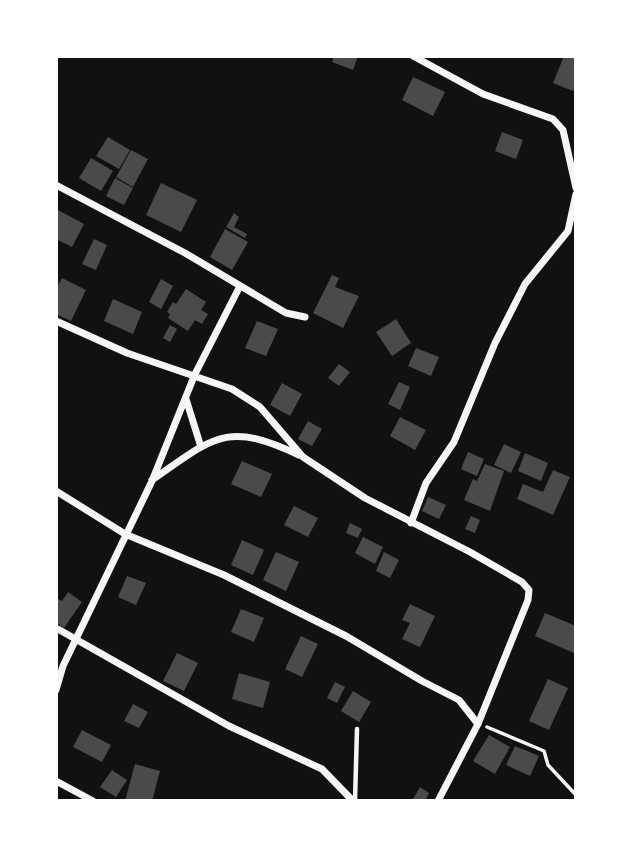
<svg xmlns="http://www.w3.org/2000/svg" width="632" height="857" font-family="'Fira Sans',sans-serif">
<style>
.building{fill:#4a4a4a}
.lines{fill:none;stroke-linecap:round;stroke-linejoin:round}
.path{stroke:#f5f5f5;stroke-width:3.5}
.service{stroke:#f5f5f5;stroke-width:4.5}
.minor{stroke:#f5f5f5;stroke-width:7}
</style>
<rect width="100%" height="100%" fill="#111"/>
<!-- building -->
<path class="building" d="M334,56H358L353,70L332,62Z
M564,56L576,57V84L573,91L553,83Z
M413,77L445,92L433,116L402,100Z
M502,132L523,140L516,159L495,151Z
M108,137L130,150L119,169L96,156Z
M131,150L148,159L133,187L116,177Z
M91,158L113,171L101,191L79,178Z
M115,178L133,188L124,205L106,196Z
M161,183L197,200L181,232L146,215Z
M58,210L84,224L72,247L56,239Z
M234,213L239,217L234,227L247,234L245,238L226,227Z
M225,229L248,242L232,270L210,257Z
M94,239L107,245L96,270L82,264Z
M332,275L339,278L335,287L359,296L343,328L313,313Z
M62,278L86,290L71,321L56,314V289Z
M161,279L173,286L161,309L149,302Z
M186,289L206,302L201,310L208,314L202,324L195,320L188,331L168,318L170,314L167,312L173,302L176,304Z
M113,299L142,312L133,334L104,321Z
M396,319L411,343L392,356L376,332Z
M257,321L278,329L266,356L245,348Z
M170,325L177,329L170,342L163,338Z
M416,348L439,357L431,376L408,366Z
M339,364L350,372L339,386L328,378Z
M399,382L410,387L400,410L388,404Z
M282,383L302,394L290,416L270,405Z
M400,417L426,430L415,450L390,436Z
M308,421L322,429L312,446L298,439Z
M504,444L521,452L511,473L494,465Z
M468,452L484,459L477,476L461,469Z
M525,453L548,463L541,481L518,471Z
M242,461L272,474L261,497L231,484Z
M485,464L504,471L490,511L464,500L473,479L477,481Z
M553,470L570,477L553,515L517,499L523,484L543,492Z
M428,497L446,505L439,519L422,511Z
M294,506L318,518L308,537L284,525Z
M471,516L480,520L475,533L465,529Z
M350,523L362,529L358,538L346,533Z
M363,537L383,547L375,564L355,553Z
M242,540L264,550L253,575L231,565Z
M276,552L299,562L286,591L263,580Z
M384,552L399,560L390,578L376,571Z
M127,576L146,583L136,605L118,597Z
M68,592L82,602L64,628L56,622V598L62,601Z
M410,604L435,616L420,647L402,639L410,623L402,620Z
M241,609L264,618L254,642L231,632Z
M545,613L576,626V654L535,636Z
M301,636L318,644L302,677L285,669Z
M177,653L198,663L184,691L163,681Z
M239,673L270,682L263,708L232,699Z
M548,679L568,688L549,730L529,721Z
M335,682L345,687L337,703L327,698Z
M353,691L371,702L359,722L341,711Z
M133,704L148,712L139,728L124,721Z
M82,730L111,745L102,762L73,747Z
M489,735L510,747L495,774L473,761Z
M515,746L539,756L530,776L506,765Z
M135,764L160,771L152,801H125Z
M112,770L127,780L116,797L100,787Z
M420,787L429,793L425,801L413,799Z"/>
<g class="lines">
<!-- path -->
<path class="path" d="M487,727L544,751L548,765L576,795"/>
<!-- service -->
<path class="service" d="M355,801L357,729"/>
<!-- minor -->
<path class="minor" d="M413,56L483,94L553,119L563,130L576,188
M56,185L185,253L286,313L305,317
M56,321L127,353L232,389L260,407L303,457L365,498L470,552L522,582L529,590L528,600L478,724L438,801
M186,399L201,447
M152,480C213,438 226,420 299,455
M56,491L125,534L224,575L346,636L422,681L459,700L478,724
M411,523L426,483L454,442L495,343L525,284L568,231L576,194
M56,628L229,726L322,769L353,801
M56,690L63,666L152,481L195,374L240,286
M56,781L93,801"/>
</g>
<!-- border -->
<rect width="632" height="857" fill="none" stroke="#ffffff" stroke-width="116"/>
</svg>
